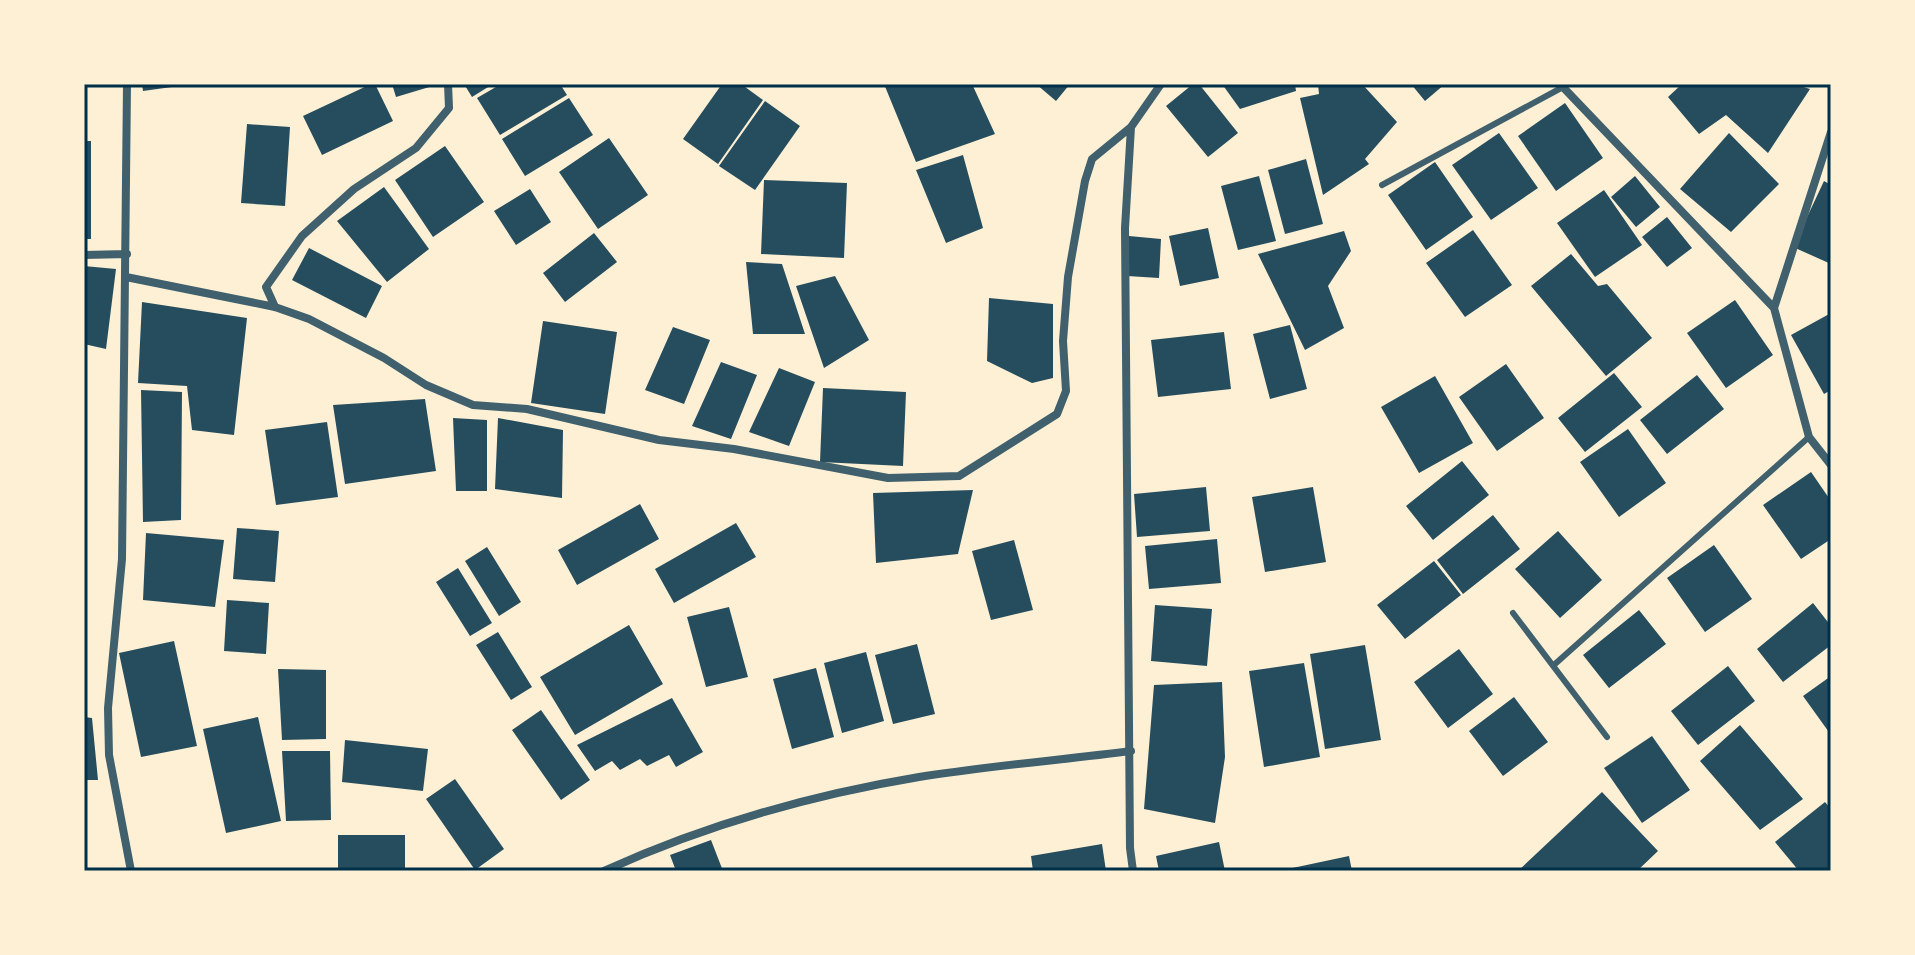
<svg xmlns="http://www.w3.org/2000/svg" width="1915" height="955" font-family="Inter,sans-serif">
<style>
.building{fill:#264d5e}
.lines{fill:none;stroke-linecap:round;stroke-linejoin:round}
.service{stroke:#3f606c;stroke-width:6}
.minor{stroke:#3f606c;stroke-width:8}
.neatline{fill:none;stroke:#003049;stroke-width:3}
</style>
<rect width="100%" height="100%" fill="#fdf0d5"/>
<!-- building -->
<path class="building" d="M142,84H179V86L143,91Z
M371,84H375L393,121L322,155L303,116Z
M392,84H436V85L396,97Z
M464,84H493L472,97Z
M501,84H560L567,95L500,135L477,98Z
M722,84H741L763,100L718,164L683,139Z
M884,84H972L995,134L916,162Z
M1036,84H1070L1056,101Z
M1193,84H1199L1238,133L1208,157L1166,106Z
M1222,84H1295L1296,91L1240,109Z
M1318,84H1362L1397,122L1365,159L1369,164L1323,195L1300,98L1319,94Z
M1411,84H1445L1425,101Z
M1682,84H1794L1810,89L1768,153L1726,115L1699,134L1668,97Z
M569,98L593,135L525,176L502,139Z
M765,101L800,126L755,190L719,166Z
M1565,103L1603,158L1556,191L1518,136Z
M247,124L290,127L285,206L241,203Z
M1499,133L1538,188L1491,220L1452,165Z
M1729,133L1779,184L1731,232L1680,189Z
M609,138L648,195L598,229L559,172Z
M84,141H91V239H84Z
M445,146L484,202L433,237L395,180Z
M963,155L983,228L946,243L916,170Z
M1306,159L1323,224L1285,234L1268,170Z
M1435,162L1473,217L1426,250L1388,195Z
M1259,176L1276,241L1238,250L1221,186Z
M1635,176L1660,207L1636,227L1611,197Z
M764,180L847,183L844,258L761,254Z
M1824,181L1831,185V264L1793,247Z
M384,187L429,249L387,282L337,221Z
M530,189L551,222L516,245L494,211Z
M1604,190L1642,245L1595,277L1557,223Z
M1667,217L1692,248L1667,267L1642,237Z
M1208,228L1219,278L1180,286L1169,236Z
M1473,230L1512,285L1465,317L1426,263Z
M1344,231L1351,251L1328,286L1344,328L1305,350L1258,254Z
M594,233L617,262L565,302L543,273Z
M1129,236L1161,239L1159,278L1127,276Z
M309,248L382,286L366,318L292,280Z
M1571,254L1598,286L1607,284L1652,338L1606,376L1531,286Z
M746,262L782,264L805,334H753Z
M84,266L116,269L106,349L84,344Z
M835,276L869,340L824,368L796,286Z
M989,298L1053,304V378L1032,383L987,361Z
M1735,300L1773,355L1726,388L1687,333Z
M142,302L247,318L234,435L192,430L187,386L138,383Z
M1831,313V390L1824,394L1791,335Z
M543,321L617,332L605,414L531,403Z
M1290,325L1307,389L1270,399L1253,334Z
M673,327L710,340L684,404L645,390Z
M1224,332L1231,389L1158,397L1151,340Z
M721,362L757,375L731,439L692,426Z
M1506,364L1544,418L1497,451L1459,397Z
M779,368L815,382L789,446L749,432Z
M1614,373L1642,407L1585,452L1558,418Z
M1697,375L1724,409L1667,454L1640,420Z
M1435,376L1473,443L1419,473L1381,407Z
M823,388L906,392L903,466L820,462Z
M141,390L182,392L181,520L143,522Z
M425,399L436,471L345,484L333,405Z
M453,418L487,420V491H456Z
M498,418L563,430L562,498L495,489Z
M327,422L338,497L276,505L265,430Z
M1628,429L1666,483L1619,517L1580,462Z
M1462,461L1489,495L1433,540L1406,506Z
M1811,472L1831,501V539L1801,559L1763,505Z
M1206,487L1210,531L1137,537L1134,494Z
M1313,487L1326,562L1265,572L1252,497Z
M973,490L958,554L876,563L873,493Z
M640,504L659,539L577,585L558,550Z
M1493,515L1520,549L1463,594L1437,560Z
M736,523L756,557L674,603L655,569Z
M237,528L279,531L275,582L233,579Z
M1558,531L1602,580L1560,618L1515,569Z
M146,533L224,540L215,607L143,600Z
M1217,539L1221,583L1149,589L1145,546Z
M1014,540L1033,610L991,620L972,551Z
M1714,545L1752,599L1705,632L1667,578Z
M487,547L521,602L499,616L465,561Z
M1434,561L1461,595L1405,639L1377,605Z
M458,568L492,623L470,636L436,582Z
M227,600L269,603L266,654L224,651Z
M1813,603L1831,626V645L1783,682L1757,649Z
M1155,605L1212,609L1207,666L1151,661Z
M729,607L748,677L706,687L687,617Z
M1639,610L1666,644L1609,688L1583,655Z
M629,625L663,684L575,735L540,677Z
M498,632L532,687L511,700L476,645Z
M174,641L197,746L141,757L119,653Z
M917,644L935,714L893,724L875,655Z
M1365,645L1381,740L1325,749L1310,654Z
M1459,649L1493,694L1448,728L1414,682Z
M866,652L884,721L842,733L824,663Z
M1304,663L1320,757L1264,767L1249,671Z
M1728,666L1755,701L1698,745L1671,711Z
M816,668L834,737L792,749L773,679Z
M278,669L326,670V739L282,740Z
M1831,676V735L1803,696Z
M1222,682L1225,757L1215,823L1144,809L1154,685Z
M1514,697L1548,742L1503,776L1469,731Z
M672,698L703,752L676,767L669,755L647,766L640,759L620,770L612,761L595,771L577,745Z
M541,710L590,780L561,800L512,730Z
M84,717L92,718L98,780H84Z
M258,717L281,821L226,833L203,729Z
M1740,725L1803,799L1760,830L1700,761Z
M1652,736L1690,790L1642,823L1604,768Z
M345,740L428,749L423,791L342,782Z
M282,751H330L331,820L286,821Z
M455,779L504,849L475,870L426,799Z
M1602,792L1658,851L1637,871H1518Z
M1825,802L1831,809V871H1799L1775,842Z
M338,835H405V871H338Z
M711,840L723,871H676L670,855Z
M1219,842L1225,871H1159L1156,856Z
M1102,844L1106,871H1033L1031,856Z
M1349,856L1352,871H1283V870Z"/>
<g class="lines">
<!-- service -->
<path class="service" d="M1382,185L1563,87
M1513,613L1607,737
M1555,664L1809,437"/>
<!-- minor -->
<path class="minor" d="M127,84L122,559L108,708L109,755L131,871
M1560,84L1774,308
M1831,132L1774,308L1809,437L1831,465
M84,255L127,254
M126,277L275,307L309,319L384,358L426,385L473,405L527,409L659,440L734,449L888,478L959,476L1057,414L1066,391L1063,341L1068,277L1085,181L1092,159L1131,127
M275,307L266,287L302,236L354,189L416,148L449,108L448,84
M604,871C703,826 811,795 919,777C989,766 1061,760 1131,751
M1133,871L1130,848L1125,228L1131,127L1161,84"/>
</g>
<!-- border -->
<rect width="1915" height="955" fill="none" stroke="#fdf0d5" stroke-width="172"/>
<rect x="86" y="86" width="1743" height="783" class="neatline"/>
</svg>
